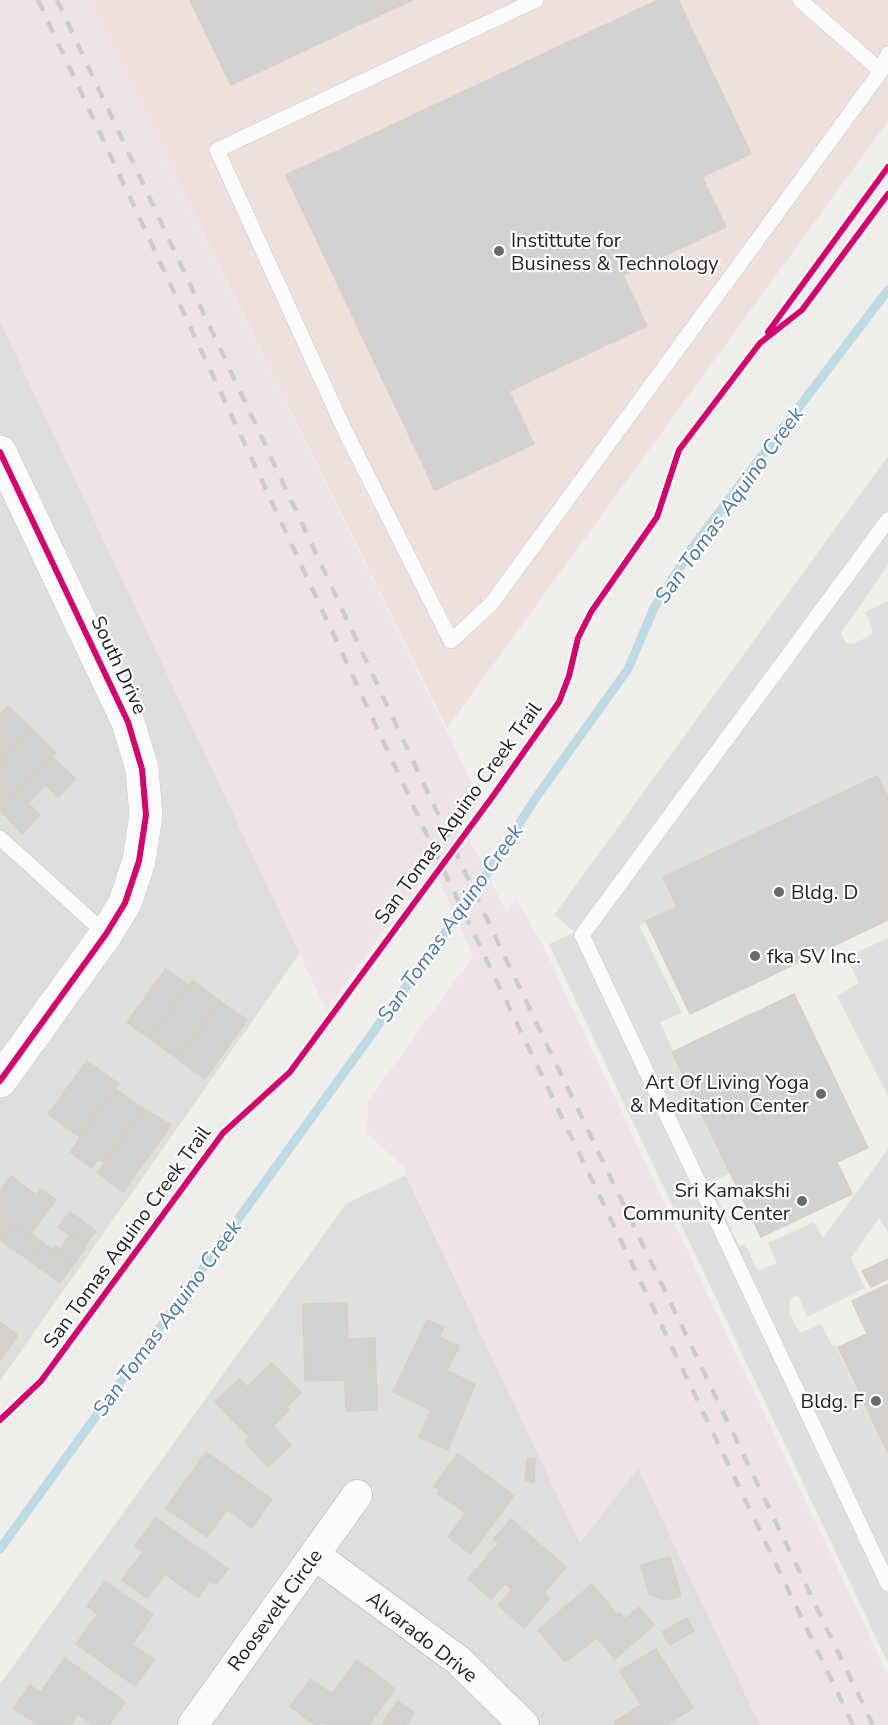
<svg xmlns="http://www.w3.org/2000/svg" width="888" height="1725" font-family="'Nunito Sans',sans-serif">
<style>
.residential{fill:#dfdedc}
.commercial{fill:#ede0dd}
.industrial{fill:#ede4e9}
.parking{fill:#e0dfde}
.lines{fill:none;stroke-linecap:round;stroke-linejoin:round}
.stream{stroke:#bedae3;stroke-width:9}
.building{fill:#d4d2d0;stroke:#d3d0cc;stroke-width:1.5}
.service-casing{stroke:#c9c8c7;stroke-width:16}
.minor-casing{stroke:#c9c8c7;stroke-width:32}
.tertiary-casing{stroke:#c9c8c7;stroke-width:34}
.service{stroke:#fdfcfc;stroke-width:15}
.minor{stroke:#fdfcfc;stroke-width:30}
.tertiary{stroke:#fdfcfc;stroke-width:33}
.rail{stroke:#ccc;stroke-width:4.5;stroke-dasharray:12 12;stroke-linecap:butt}
.cycleway-casing{stroke:#fff;stroke-width:10}
.cycleway{stroke:#d6006c;stroke-width:6}
.poi-dot{fill:#6a6968;stroke:#fff;stroke-width:2}
.labels{text-anchor:middle;dominant-baseline:central;stroke-width:4.5;stroke-linejoin:round;paint-order:stroke}
.poi-label{font-size:20px;fill:#222;stroke:#fff;text-anchor:start}
.street-label{font-size:20px;fill:#222;stroke:#fff}
.water-label{font-size:21px;font-style:italic;fill:#4976ac;stroke:#fff}
</style>
<rect width="100%" height="100%" fill="#f0eeeb"/>
<!-- residential -->
<path class="residential" d="M0,321L300,953L0,1381Z
M406,1175L580,1543L638,1468L760,1725H0V1684L346,1204Z"/>
<!-- commercial -->
<path class="commercial" d="M89,0H888V121L447,728Z"/>
<!-- industrial -->
<path class="industrial" d="M0,0H89L480,799L462,824L506,911L516,898L544,948L888,1675V1725H760L638,1468L580,1543L402,1165L367,1134L368,1101L473,956L432,865L326,1010L0,321Z"/>
<!-- parking -->
<path class="parking" d="M888,456V565L841,633L846,643L853,644L871,635L873,631L865,612L888,601V796L877,776L663,877L677,907L639,925L682,1013L660,1022L730,1173L710,1183L739,1246L745,1244L758,1271L777,1263L768,1243L814,1222L823,1238L888,1149V1232L879,1218L851,1258L865,1288L807,1317L799,1297L794,1296L790,1300L789,1313L800,1333L821,1324L832,1346L835,1345L888,1456V1663L549,944L575,932L554,915Z
M888,938V1096L837,996L859,983L847,957Z"/>
<g class="lines">
<!-- stream -->
<path class="stream" d="M0,1549L486,876L535,799L628,669L654,608L692,548L888,290"/>
</g>
<!-- building -->
<path class="building" d="M190,0H412L231,85Z
M658,0H678L751,154L702,177L726,227L623,275L647,326L509,391L534,444L435,490L286,175Z
M8,706L33,730L0,763V714Z
M33,730L56,753L3,807L0,805V763Z
M52,757L76,779L58,797L46,785L28,803L40,815L22,834L0,810Z
M877,776L888,797V920L690,1014L646,921L677,907L663,877Z
M166,969L189,986L150,1039L127,1022Z
M193,981L220,1001L178,1059L150,1039Z
M794,994L868,1148L837,1162L852,1194L761,1237L672,1052Z
M220,1001L247,1020L205,1079L178,1059Z
M87,1061L119,1084L80,1137L48,1114Z
M115,1089L144,1109L105,1163L98,1159L92,1168L70,1152Z
M144,1109L171,1125L123,1192L98,1173Z
M11,1176L36,1195L41,1189L56,1200L31,1234L16,1223L2,1241L0,1239V1191Z
M70,1212L96,1231L85,1245L58,1227Z
M16,1223L43,1243L30,1261L2,1241Z
M70,1235L86,1247L73,1265L52,1250L55,1246L60,1249Z
M43,1243L73,1265L60,1283L30,1261Z
M888,1259V1279L871,1287L862,1271Z
M888,1284V1454L838,1347L867,1334L852,1301Z
M347,1303L348,1339L375,1338L377,1410L346,1411L345,1380L305,1381L303,1304Z
M427,1320L444,1327L439,1337L459,1346L447,1371L475,1384L448,1450L419,1437L431,1410L393,1392Z
M0,1322L18,1335L0,1361Z
M272,1363L301,1393L286,1407L289,1410L273,1426L291,1445L268,1467L245,1442L249,1437L215,1402L239,1379L247,1387Z
M206,1452L272,1499L252,1528L227,1509L207,1537L166,1508Z
M458,1454L514,1496L471,1554L448,1537L466,1513L438,1494L440,1491L434,1486Z
M527,1458L535,1459L534,1482L525,1481Z
M156,1518L228,1569L216,1585L210,1580L198,1598L165,1574L147,1598L122,1580L143,1552L135,1546Z
M511,1519L566,1567L544,1593L550,1598L524,1628L498,1605L512,1590L505,1583L491,1599L468,1579L499,1543L494,1539Z
M670,1557L681,1596L666,1600L649,1594L641,1565Z
M105,1581L153,1615L132,1644L154,1660L135,1686L76,1644L98,1614L87,1606Z
M592,1584L617,1615L620,1613L625,1619L639,1607L654,1625L615,1659L597,1638L565,1662L538,1630Z
M687,1618L694,1631L670,1645L662,1632Z
M656,1649L693,1708L666,1725H616L614,1722L641,1705L620,1671Z
M65,1658L125,1702L109,1725H93L78,1714L70,1725H38L14,1708L30,1685L40,1693Z
M357,1660L395,1689L369,1725H328L324,1723L315,1725L290,1706L311,1679L332,1694Z
M398,1701L414,1713L406,1725H381Z"/>
<g class="lines">
<defs>
<path id="service" d="M536,0L217,150L345,431L451,641L491,604L881,71L888,54
M800,0L881,71
M888,520L582,935L888,1584
M0,838L106,934"/>
<path id="minor" d="M315,1555L459,1661L524,1725
M193,1725L357,1495"/>
<path id="tertiary" d="M0,452L128,722L142,769L146,815L139,861L125,903L106,934L0,1081"/>
</defs>
<!-- service casing -->
<use href="#service" class="service-casing"/>
<!-- minor casing -->
<use href="#minor" class="minor-casing"/>
<!-- tertiary casing -->
<use href="#tertiary" class="tertiary-casing"/>
<!-- service -->
<use href="#service" class="service"/>
<!-- minor -->
<use href="#minor" class="minor"/>
<!-- tertiary -->
<use href="#tertiary" class="tertiary"/>
<!-- rail -->
<path class="rail" d="M38,0L432,846L853,1725
M57,0L502,951L873,1725"/>
<defs>
<path id="cycleway" d="M768,332L888,167
M0,452L128,722L142,769L146,815L139,861L125,903L106,934L0,1081
M0,1420L41,1381L223,1133L290,1072L493,796L559,702L569,676L578,638L591,612L657,517L679,450L760,343L802,310L888,194"/>
</defs>
<!-- cycleway casing -->
<use href="#cycleway" class="cycleway-casing"/>
<!-- cycleway -->
<use href="#cycleway" class="cycleway"/>
</g>
<!-- markers -->
<g class="poi-dot">
<circle cx="499" cy="251" r="6"/>
<circle cx="779" cy="892" r="6"/>
<circle cx="755" cy="956" r="6"/>
<circle cx="821" cy="1094" r="6"/>
<circle cx="802" cy="1201" r="6"/>
<circle cx="876" cy="1401" r="6"/>
</g>
<g class="labels">
<!-- poi labels -->
<g class="poi-label">
<text x="511" y="240">Instittute for<tspan x="511" dy="23">Business &amp; Technology</tspan></text>
<text x="791" y="892">Bldg. D</text>
<text x="767" y="956">fka SV Inc.</text>
<text x="809" y="1082" text-anchor="end">Art Of Living Yoga<tspan x="809" dy="23">&amp; Meditation Center</tspan></text>
<text x="790" y="1190" text-anchor="end">Sri Kamakshi<tspan x="790" dy="23">Community Center</tspan></text>
<text x="864" y="1401" text-anchor="end">Bldg. F</text>
</g>
<!-- street labels -->
<g class="street-label">
<text transform="translate(119 665) rotate(65)">South Drive</text>
<text transform="translate(458 813) rotate(-54)">San Tomas Aquino Creek Trail</text>
<text transform="translate(127 1237) rotate(-54)">San Tomas Aquino Creek Trail</text>
<text transform="translate(275 1610) rotate(-54)">Roosevelt Circle</text>
<text transform="translate(422 1637) rotate(38)">Alvarado Drive</text>
</g>
<!-- water labels -->
<g class="water-label">
<text transform="translate(729 505) rotate(-54)">San Tomas Aquino Creek</text>
<text transform="translate(450 923) rotate(-55)">San Tomas Aquino Creek</text>
<text transform="translate(167 1318) rotate(-54)">San Tomas Aquino Creek</text>
</g>
</g>
</svg>
